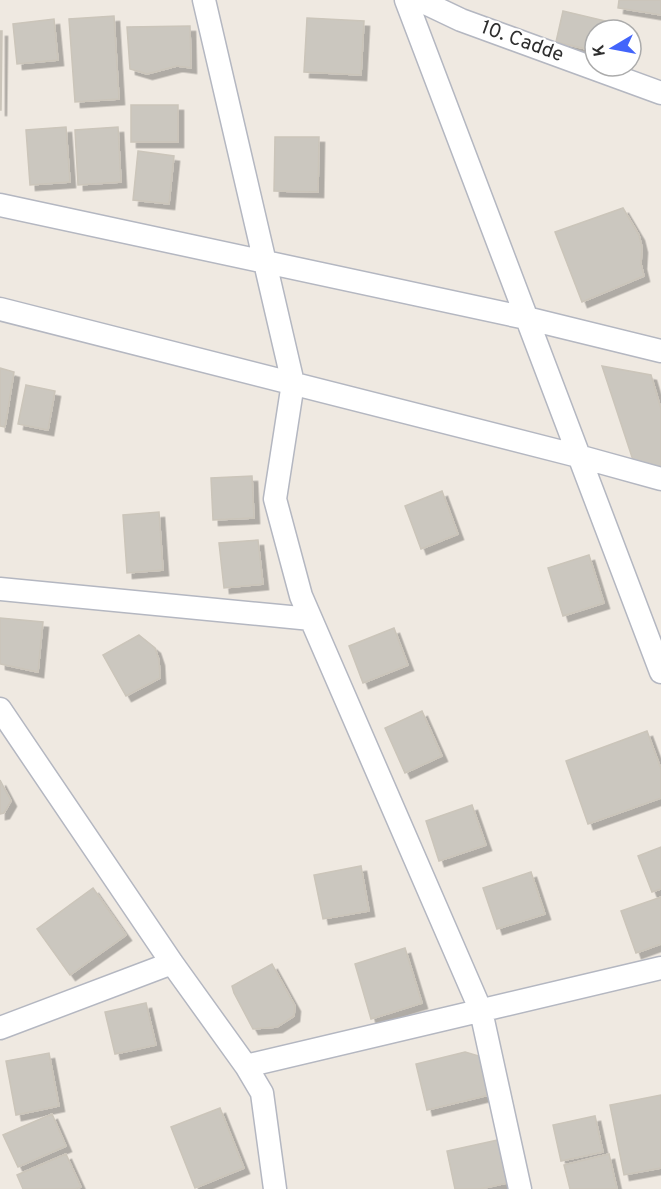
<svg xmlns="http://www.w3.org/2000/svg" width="661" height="1189" font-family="Overpass,sans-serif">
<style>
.building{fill:#cbc7bf;stroke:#cbc5ba;stroke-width:1.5;filter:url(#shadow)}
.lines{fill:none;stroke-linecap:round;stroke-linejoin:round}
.minor-casing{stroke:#b4b7c1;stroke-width:25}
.minor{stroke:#fff;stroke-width:22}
.labels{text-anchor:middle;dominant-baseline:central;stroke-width:4.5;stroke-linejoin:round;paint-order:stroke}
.street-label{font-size:20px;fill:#2e2e2e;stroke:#fff}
</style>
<defs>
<filter id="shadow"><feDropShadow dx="5.5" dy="5.5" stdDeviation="0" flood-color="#0004"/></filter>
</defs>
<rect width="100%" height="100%" fill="#efe9e1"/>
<!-- building -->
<path class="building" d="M619,0H661V15L618,8Z
M563,11L618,24L616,30H595V51L556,42Z
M114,16L119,99L75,102L69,19Z
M307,18L364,21L361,75L304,72Z
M54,19L58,60L17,64L13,24Z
M190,26L191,68L177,66L147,74L130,69L127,27Z
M0,31H2L1,110H0Z
M131,105H178V142H131Z
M66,127L70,182L30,185L26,130Z
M118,127L121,182L78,185L75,130Z
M275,137H319L318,192L274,191Z
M138,151L174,156L169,204L133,200Z
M623,208L639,235L642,247L641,264L644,276L582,302L555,232Z
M602,366L651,375L661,409V467L633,460Z
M0,368L14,372L5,427L0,426Z
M26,385L55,391L48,430L18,424Z
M252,476L254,518L213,520L211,478Z
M442,491L458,534L421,549L405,506Z
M159,512L163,570L127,573L123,515Z
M258,540L263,584L224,588L219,543Z
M589,555L604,603L563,616L548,568Z
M0,618L43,622L38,672L0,664Z
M394,628L408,665L363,683L349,646Z
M139,635L155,648L159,660L160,678L126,696L103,655Z
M422,711L442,756L405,773L385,728Z
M647,731L661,769V798L588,824L566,761Z
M0,780L11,801L4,813L0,814Z
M472,805L486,845L439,861L426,821Z
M661,847V889L652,892L638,856Z
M361,866L369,911L323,919L314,875Z
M531,872L545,914L497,929L483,888Z
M93,888L126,935L70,975L37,929Z
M661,897V944L636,953L621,911Z
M405,948L422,1003L371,1019L355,964Z
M272,964L295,1006L294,1016L277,1027L253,1029L234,993L232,986Z
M146,1003L156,1045L115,1054L105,1012Z
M465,1052L479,1056L489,1095L427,1110L416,1064Z
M49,1053L59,1106L16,1115L6,1061Z
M661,1095V1168L624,1175L610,1105Z
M220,1108L244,1168L195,1188L171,1127Z
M52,1114L66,1146L18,1167L3,1135Z
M595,1116L603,1152L561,1161L553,1125Z
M498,1140L507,1183L480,1189H455L447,1151Z
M66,1154L81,1187L75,1189H23L17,1175Z
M609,1154L617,1189H570L564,1165Z"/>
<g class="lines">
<defs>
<path id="minor" d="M204,0L293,383L275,499L301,596L481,1011L520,1189
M406,0L661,672
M419,0L461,20L661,93
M0,205L526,318L661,351
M0,309L578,456L661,479
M0,589L311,619
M0,709L172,963L246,1066L262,1093L275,1189
M0,1028L172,963
M246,1066L661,968"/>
</defs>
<!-- minor casing -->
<use href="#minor" class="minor-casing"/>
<!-- minor -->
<use href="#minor" class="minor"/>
</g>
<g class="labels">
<!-- street labels -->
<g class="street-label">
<text transform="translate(522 42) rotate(20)">10. Cadde</text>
</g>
</g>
<!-- north arrow -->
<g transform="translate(613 48) rotate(260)"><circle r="28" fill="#ffffff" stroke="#ababab" stroke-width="1.5"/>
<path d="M0-4.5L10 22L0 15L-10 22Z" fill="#4264fb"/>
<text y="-9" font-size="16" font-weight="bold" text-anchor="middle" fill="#2e2e2e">K</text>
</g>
</svg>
